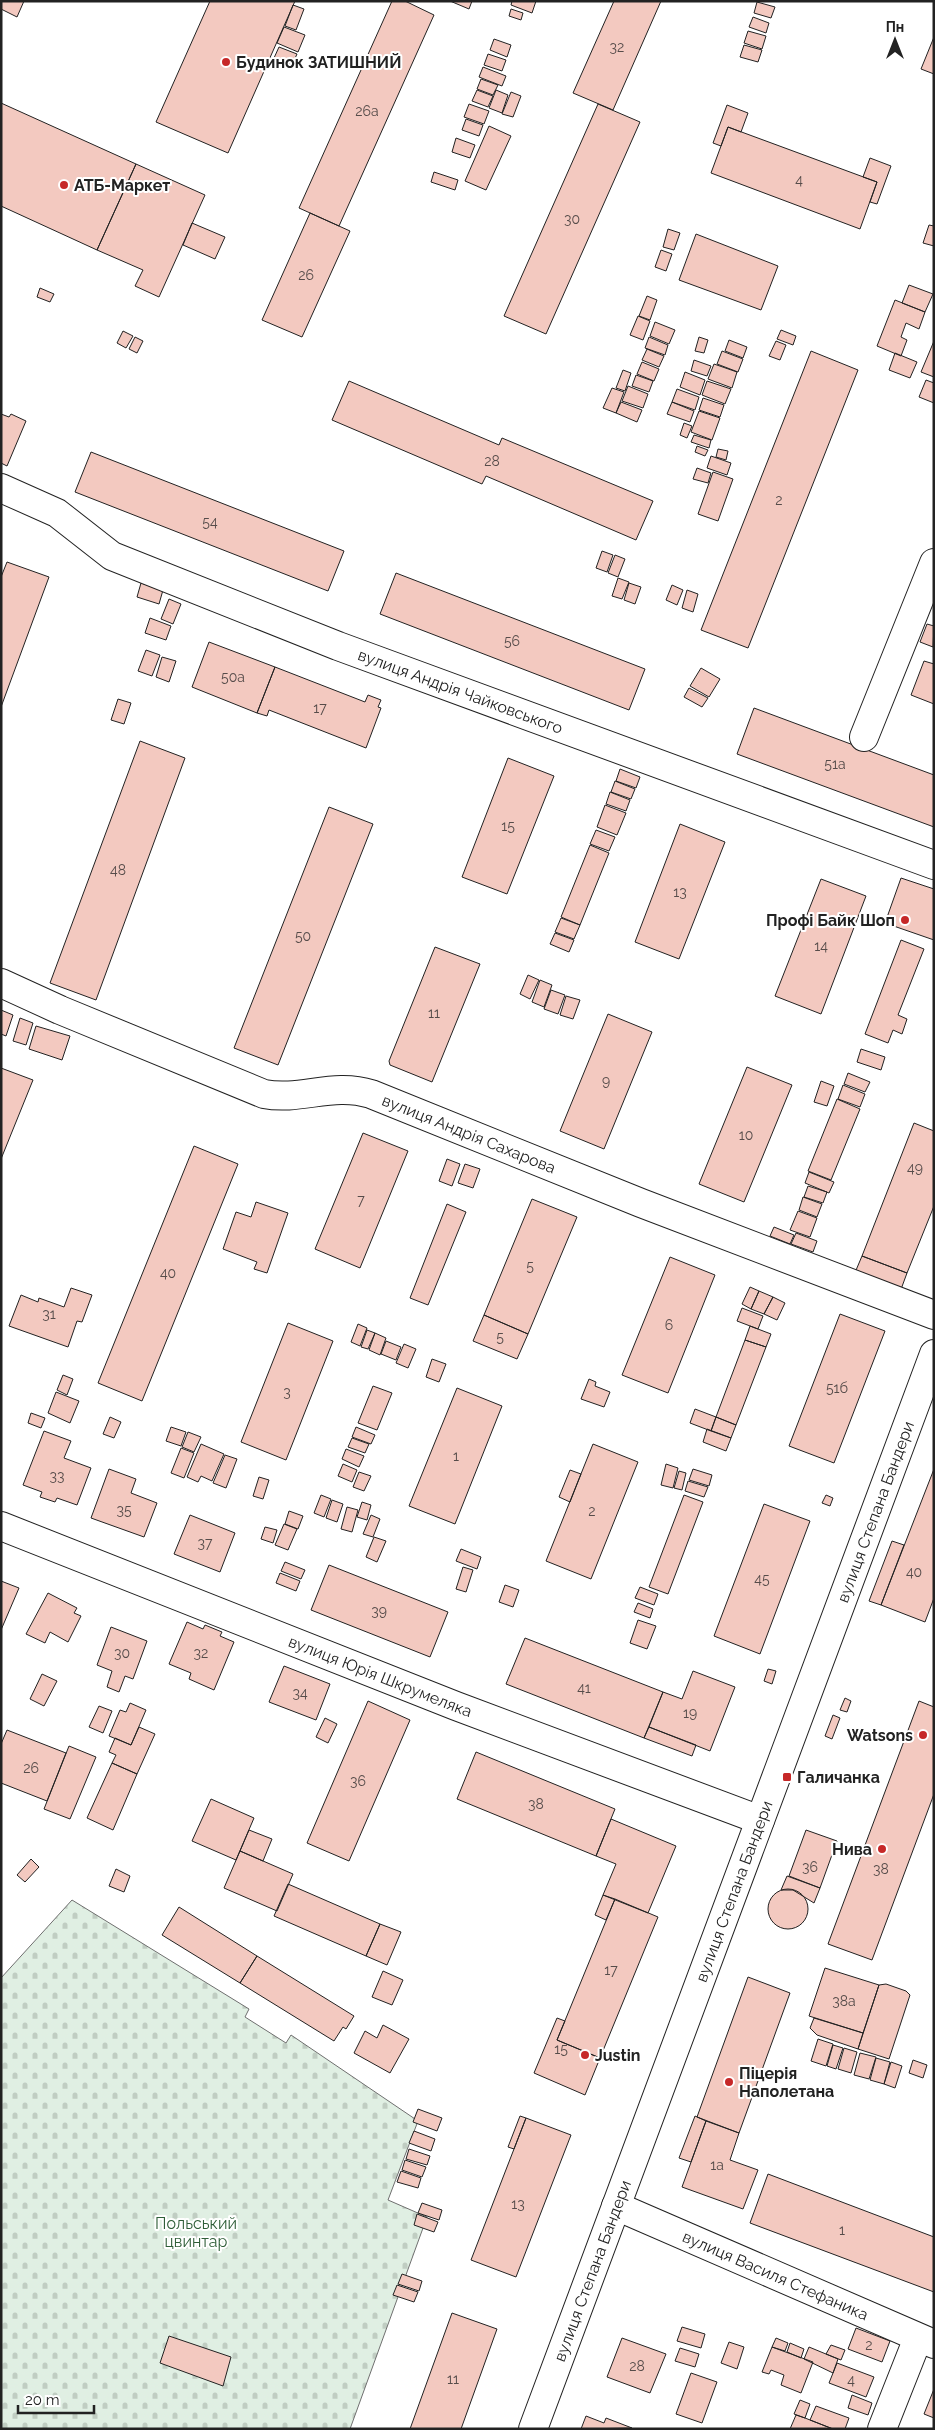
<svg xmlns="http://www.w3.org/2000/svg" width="935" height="2430" font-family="Raleway,sans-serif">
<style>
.cemetery{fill:url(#cemetery-stones);stroke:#6f6f6f}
.building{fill:#f3c9c0;stroke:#222}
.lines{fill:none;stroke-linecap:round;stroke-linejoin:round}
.minor-casing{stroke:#222;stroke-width:30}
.minor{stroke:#fff;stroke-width:28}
.poi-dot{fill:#c62828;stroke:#fff;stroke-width:2}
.labels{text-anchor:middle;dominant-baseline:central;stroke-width:4;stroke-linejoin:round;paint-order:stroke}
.number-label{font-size:14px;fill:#564c4a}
.poi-label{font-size:16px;font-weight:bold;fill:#222;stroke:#fff;text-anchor:start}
.street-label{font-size:16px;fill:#222;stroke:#fff}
.park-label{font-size:16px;fill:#2f5e38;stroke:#fff}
</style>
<defs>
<pattern id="cemetery-stones" width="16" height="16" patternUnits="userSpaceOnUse" patternTransform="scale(1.25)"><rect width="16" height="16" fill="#e0efe3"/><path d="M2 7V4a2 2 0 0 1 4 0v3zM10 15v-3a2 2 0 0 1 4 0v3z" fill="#c0cdc2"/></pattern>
</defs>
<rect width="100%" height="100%" fill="#fff"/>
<!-- cemetery -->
<path class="cemetery" d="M72,1900L249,2009L245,2017L286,2043L291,2035L418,2121L388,2200L427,2217L350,2429H1V1978Z"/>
<!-- building -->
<path class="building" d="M1,1H24L17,17L1,9Z
M210,1H295L228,153L156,122Z
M392,1H405L434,15L339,226L299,208Z
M450,1H472L469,9Z
M512,1H536L532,13L511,5Z
M614,1H661L613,110L573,93Z
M757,2L775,7L771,18L754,13Z
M293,5L304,9L296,30L285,26Z
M511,9L523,13L521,20L509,16Z
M753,17L769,23L766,33L749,27Z
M284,27L305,35L298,52L277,43Z
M748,31L766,36L762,49L744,43Z
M934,37V74L921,69Z
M494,39L511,45L507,57L490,50Z
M744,45L762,50L758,62L740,57Z
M279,47L297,54L292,65L274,58Z
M488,54L506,60L502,71L484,65Z
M483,67L506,76L502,86L479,77Z
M481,79L498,85L493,95L477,89Z
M477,90L493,96L488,107L472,101Z
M496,90L508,95L502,113L489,108Z
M511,92L521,96L513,117L502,114Z
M1,103L136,164L97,250L1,206Z
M469,104L489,111L484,124L464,117Z
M598,104L640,122L546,334L504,316Z
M727,105L748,113L741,132L728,127L721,146L713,143Z
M466,119L483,125L479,136L462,130Z
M489,126L511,136L486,190L465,181Z
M728,127L877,182L860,229L711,173Z
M456,138L475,145L470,158L452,152Z
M870,158L891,166L877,204L870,202L877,182L863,177Z
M136,164L205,195L159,297L135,286L143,270L97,250Z
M434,172L458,180L455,190L431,182Z
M310,213L350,231L302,337L262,320Z
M192,223L225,237L215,259L183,245Z
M929,225L934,226V246L923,243Z
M668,229L680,233L674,250L663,247Z
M696,234L778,266L761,310L679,280Z
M661,250L672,254L666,271L655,267Z
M909,285L933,294L925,312L902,303Z
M40,288L54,294L50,302L37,297Z
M647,296L657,300L650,320L639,316Z
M895,300L925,312L919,329L906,323L901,337L907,340L901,356L877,346Z
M638,316L650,321L643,340L630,335Z
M655,322L675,330L669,344L650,336Z
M781,330L796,336L793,345L777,339Z
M123,331L133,336L126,348L117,343Z
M135,337L143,341L137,353L129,349Z
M649,337L668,345L665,355L645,348Z
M699,337L708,340L704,353L695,351Z
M729,340L747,347L743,358L725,351Z
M776,341L786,345L780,360L769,356Z
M934,341V377L921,372Z
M647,349L664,356L659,367L642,360Z
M722,351L743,359L738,372L717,364Z
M811,351L858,370L748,648L701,630Z
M895,353L917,362L910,378L889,370Z
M694,360L711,366L707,376L691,371Z
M642,362L659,369L654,381L637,374Z
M714,364L737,372L732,388L708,379Z
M623,370L631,373L625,391L616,388Z
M685,372L705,380L700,395L680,387Z
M636,375L653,381L649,392L632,386Z
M926,380L934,383V403L919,397Z
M349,381L499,445L502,438L653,501L636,540L486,476L482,484L332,420Z
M707,381L731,389L725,404L702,395Z
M628,386L648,394L643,408L622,401Z
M612,388L624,392L616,413L603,408Z
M677,389L699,397L695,410L672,402Z
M703,398L724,405L720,417L699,410Z
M621,402L642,410L637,422L616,413Z
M672,402L694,411L690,422L667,414Z
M699,411L720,418L712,440L691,432Z
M1,414L9,417L11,414L26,421L7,466L1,463Z
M684,423L692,426L687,438L680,435Z
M694,435L711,440L709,448L691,442Z
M697,446L708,450L705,456L695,452Z
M718,449L728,451L726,460L716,457Z
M91,452L344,551L328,591L75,492Z
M711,456L731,463L727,475L707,468Z
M697,468L711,473L708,483L693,479Z
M713,472L733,479L718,521L698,514Z
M602,551L613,555L607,572L596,568Z
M615,555L625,559L618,577L608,573Z
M7,562L49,577L1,707V577Z
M396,573L645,669L629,710L380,614Z
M618,578L629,582L622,599L612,596Z
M141,583L163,590L159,604L137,597Z
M629,583L641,587L635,604L624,600Z
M672,585L683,590L677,605L666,600Z
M687,590L698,594L693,612L682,608Z
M169,599L181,604L173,624L161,619Z
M150,618L171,626L166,640L145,633Z
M927,624L934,626L933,647L920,642Z
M209,642L275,667L257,713L192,687Z
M146,650L160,655L152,676L138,671Z
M162,657L176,661L169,682L156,677Z
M924,661L934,664V704L911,695Z
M275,667L365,702L368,695L381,700L378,707L381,708L366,748L269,710L267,716L257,713Z
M701,668L720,679L709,697L690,686Z
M689,688L708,698L702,707L684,697Z
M118,699L131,703L124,724L111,720Z
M754,708L934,775V827L737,754Z
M140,741L185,758L96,1000L50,983Z
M508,758L554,776L507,894L462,877Z
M620,769L640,777L636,788L616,781Z
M615,781L635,789L631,799L611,792Z
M610,792L630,800L626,811L606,804Z
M605,805L626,813L617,835L597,827Z
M329,807L373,824L278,1065L234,1048Z
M680,824L725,842L679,959L635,942Z
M596,830L615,837L609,851L590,844Z
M590,845L609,853L580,925L561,917Z
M901,878L934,889V940L885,923Z
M821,879L866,896L821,1014L775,996Z
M561,918L580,925L574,939L555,932Z
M555,933L574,940L569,952L550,944Z
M901,940L924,949L898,1015L907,1019L902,1034L893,1030L888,1043L865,1034Z
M435,947L480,964L432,1082L390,1065L389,1061Z
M528,975L539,980L530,999L520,994Z
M540,980L552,985L544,1007L532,1002Z
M551,990L565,995L558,1014L544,1009Z
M566,996L580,1000L573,1019L560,1015Z
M1,1010L13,1015L6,1036L1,1034Z
M608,1014L652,1032L604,1149L560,1131Z
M20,1018L33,1023L26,1045L13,1041Z
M36,1026L70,1036L62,1060L29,1049Z
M861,1049L885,1057L881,1070L857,1062Z
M747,1067L792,1085L744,1202L699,1184Z
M1,1068L33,1080L1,1159Z
M848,1073L870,1082L865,1092L844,1084Z
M821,1081L834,1086L827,1106L814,1102Z
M843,1085L865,1094L860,1107L838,1099Z
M837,1099L860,1109L831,1180L808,1171Z
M914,1123L934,1131V1206L907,1273L862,1256Z
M363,1133L408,1151L360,1268L315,1249Z
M194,1146L238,1164L142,1401L98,1383Z
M447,1159L460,1164L452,1186L439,1181Z
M465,1164L480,1169L473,1188L458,1183Z
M809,1172L834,1182L829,1193L805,1183Z
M808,1186L827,1192L823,1203L804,1197Z
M803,1197L822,1204L817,1217L799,1210Z
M532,1199L577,1217L528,1334L484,1315Z
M256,1202L288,1213L267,1273L254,1269L257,1262L223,1249L236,1212L251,1217Z
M447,1204L466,1212L428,1305L410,1298Z
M798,1211L817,1218L810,1237L790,1230Z
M774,1227L794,1235L790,1244L770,1236Z
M796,1233L817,1241L813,1252L791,1244Z
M862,1256L907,1273L900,1292L854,1275Z
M670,1257L715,1275L668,1393L622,1375Z
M750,1287L759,1291L751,1309L742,1304Z
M71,1288L92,1295L82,1322L77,1321L68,1347L9,1326L21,1295L38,1302L39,1298L64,1307Z
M759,1291L773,1297L764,1314L751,1309Z
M773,1297L785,1303L777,1320L764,1314Z
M742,1308L763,1316L758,1329L737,1321Z
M840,1314L885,1331L834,1463L789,1446Z
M484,1315L528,1334L517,1359L473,1341Z
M288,1323L333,1341L286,1460L241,1442Z
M358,1324L367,1328L360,1346L351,1342Z
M750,1326L771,1334L766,1347L745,1340Z
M367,1330L375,1333L368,1349L361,1347Z
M375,1333L386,1338L380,1355L369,1350Z
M745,1340L766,1347L736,1425L716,1417Z
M386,1341L401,1347L396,1360L381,1354Z
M404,1344L416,1349L408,1368L396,1363Z
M432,1359L446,1364L439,1382L426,1377Z
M63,1375L73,1379L67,1395L57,1390Z
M589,1379L596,1382L595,1386L610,1392L604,1407L581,1399Z
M373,1386L392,1393L377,1430L358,1423Z
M457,1388L502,1406L455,1524L409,1506Z
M56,1392L79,1401L70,1423L48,1413Z
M695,1409L716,1417L711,1431L690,1423Z
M31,1413L45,1418L41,1428L28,1423Z
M110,1417L121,1422L114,1438L103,1434Z
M716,1417L736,1425L731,1438L711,1431Z
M171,1427L186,1432L181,1446L166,1441Z
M356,1427L375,1435L371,1444L352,1437Z
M707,1429L731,1438L726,1451L703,1442Z
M44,1431L71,1441L64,1458L91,1468L77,1505L57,1498L55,1502L40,1497L42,1492L23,1485Z
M188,1432L201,1437L194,1452L182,1447Z
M352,1438L369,1444L365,1453L348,1447Z
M201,1444L224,1454L212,1481L201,1476L198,1482L187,1477Z
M593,1444L638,1462L591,1579L546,1561Z
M181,1448L194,1453L184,1478L171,1473Z
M346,1449L364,1456L359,1467L342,1459Z
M225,1455L237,1459L226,1488L213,1483Z
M343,1464L357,1470L352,1482L338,1476Z
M666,1464L678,1468L673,1488L661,1485Z
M109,1469L136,1479L131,1493L157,1503L144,1537L91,1518Z
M693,1469L712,1475L709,1486L689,1480Z
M934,1469V1598L925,1622L881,1605Z
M570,1470L581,1474L570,1502L559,1497Z
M679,1471L686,1473L682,1490L674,1488Z
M359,1472L371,1476L364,1491L353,1487Z
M259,1477L269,1480L263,1499L253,1496Z
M688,1481L708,1487L704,1497L685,1491Z
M321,1495L331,1499L324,1517L314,1513Z
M684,1495L703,1502L668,1594L649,1587Z
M826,1495L833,1498L830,1506L822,1503Z
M332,1500L343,1504L337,1522L326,1518Z
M362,1502L371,1505L367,1520L357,1517Z
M764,1504L810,1521L760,1654L714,1636Z
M347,1507L358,1510L352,1532L341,1529Z
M289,1511L303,1516L298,1529L285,1524Z
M190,1515L235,1533L220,1572L174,1554Z
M371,1515L380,1519L373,1537L363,1534Z
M284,1524L297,1529L288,1550L275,1545Z
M265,1527L277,1530L273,1543L261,1539Z
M374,1537L386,1541L377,1562L366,1557Z
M892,1541L904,1545L881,1605L869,1601Z
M461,1549L481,1557L477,1569L456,1561Z
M285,1562L305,1570L301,1579L281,1571Z
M329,1565L448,1612L430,1657L311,1610Z
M463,1567L473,1570L466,1592L456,1589Z
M280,1573L300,1581L296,1591L276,1583Z
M1,1581L19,1588L1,1630Z
M505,1585L519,1590L513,1607L499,1602Z
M640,1587L658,1594L654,1605L635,1598Z
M48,1593L77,1608L74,1613L81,1616L68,1642L50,1632L45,1643L26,1634Z
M638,1603L653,1609L650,1618L634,1612Z
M638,1620L656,1626L647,1649L630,1643Z
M187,1622L203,1629L205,1625L222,1632L220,1636L234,1642L214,1690L189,1679L191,1673L169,1664Z
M111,1627L147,1641L133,1679L125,1676L119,1692L107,1687L112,1671L97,1665Z
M525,1638L663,1692L644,1738L506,1684Z
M284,1666L330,1684L316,1720L269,1702Z
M768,1669L776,1671L772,1684L764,1681Z
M693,1671L735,1687L710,1751L649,1727L663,1692L682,1699Z
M42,1674L57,1681L44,1706L30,1699Z
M845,1698L851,1701L847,1712L840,1710Z
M368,1701L410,1720L349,1861L307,1843Z
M919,1701L934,1707V1794L872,1960L828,1944Z
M130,1703L146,1710L131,1745L109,1736L120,1710L126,1712Z
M99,1706L112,1711L103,1733L89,1727Z
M833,1715L840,1718L832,1739L825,1736Z
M325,1718L337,1724L328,1743L316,1737Z
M139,1727L155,1734L137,1774L112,1763L116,1755L109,1752L115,1738L131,1745Z
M649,1727L696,1745L692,1756L644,1738Z
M7,1730L66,1753L47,1801L1,1783V1744Z
M69,1746L96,1757L70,1819L44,1809Z
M476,1752L615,1809L596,1856L457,1799Z
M112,1763L137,1774L113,1830L87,1818Z
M211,1799L254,1818L236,1860L192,1841Z
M611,1819L676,1846L648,1913L603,1895L616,1864L596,1856Z
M249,1830L272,1839L263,1861L240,1851Z
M806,1830L837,1841L820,1888L789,1876Z
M240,1851L293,1874L277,1911L224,1888Z
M31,1859L39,1867L25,1882L17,1875Z
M116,1869L130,1876L124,1892L109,1886Z
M787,1876L820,1888L814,1903L793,1890H781Z
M288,1884L380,1924L366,1956L274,1916Z
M768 1909a20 20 0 1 1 40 0a20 20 0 1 1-40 0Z
M603,1895L615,1899L606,1920L595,1915Z
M615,1899L658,1917L600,2058L557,2040Z
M179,1907L257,1956L240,1983L162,1935Z
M380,1924L401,1932L387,1965L366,1956Z
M257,1956L354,2016L346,2029L343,2027L334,2041L240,1983Z
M825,1968L879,1985L863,2033L809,2016Z
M383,1971L403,1980L392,2005L372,1997Z
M748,1977L790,1993L739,2133L697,2117Z
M886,1984L906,1991L910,1995L889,2059L858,2049L879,1985Z
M557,2018L565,2021L557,2040L600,2058L585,2095L534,2073Z
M814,2018L863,2033L858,2049L817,2035L810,2028Z
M383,2025L409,2039L390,2073L354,2053L365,2031L377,2038Z
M818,2039L833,2044L826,2066L811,2061Z
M833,2045L843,2048L836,2069L827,2066Z
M844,2048L857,2052L851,2073L838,2069Z
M860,2053L876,2057L869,2079L854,2075Z
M876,2058L890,2062L884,2084L870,2080Z
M913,2060L927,2065L923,2078L909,2073Z
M891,2062L902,2066L895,2088L884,2084Z
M418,2109L442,2118L437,2131L413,2122Z
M520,2116L526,2118L514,2149L508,2147Z
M695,2116L706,2121L691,2162L679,2158Z
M526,2118L571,2135L516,2277L471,2260Z
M706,2121L739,2133L730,2160L758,2170L743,2209L682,2187Z
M414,2131L435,2139L431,2151L409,2143Z
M409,2149L430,2156L427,2165L406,2159Z
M405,2160L426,2167L422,2177L402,2170Z
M401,2171L421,2178L418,2188L397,2182Z
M768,2174L934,2237V2292L750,2223Z
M422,2203L442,2210L439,2220L418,2213Z
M417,2214L438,2222L434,2232L414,2225Z
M402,2274L422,2281L419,2291L398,2284Z
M397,2285L418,2292L414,2302L393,2295Z
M452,2313L497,2329L461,2429H410Z
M682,2327L705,2334L701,2348L677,2341Z
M856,2328L890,2341L882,2362L848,2349Z
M169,2336L231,2357L223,2386L160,2363Z
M622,2338L666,2354L650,2393L607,2377Z
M776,2338L788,2343L785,2351L772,2347Z
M729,2342L744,2347L737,2369L721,2363Z
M790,2343L804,2349L801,2358L787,2352Z
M831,2345L845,2350L841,2360L826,2354Z
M772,2347L813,2362L801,2393L781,2385L784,2375L771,2370L769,2374L762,2372Z
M809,2347L838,2359L833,2373L804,2359Z
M680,2348L699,2354L695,2367L675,2361Z
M837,2363L874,2377L866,2397L829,2383Z
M691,2373L717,2382L702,2423L676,2414Z
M934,2389V2418L924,2414Z
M852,2395L872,2403L868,2415L848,2408Z
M800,2400L810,2404L805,2418L794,2414Z
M816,2406L849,2418L845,2429H833L810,2420Z
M796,2415L805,2418L833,2429H790Z
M586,2416L604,2423L606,2418L632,2428L581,2429Z"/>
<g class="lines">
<defs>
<g id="minor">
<path id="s1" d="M1,488L57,513L112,556L338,646L934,865"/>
<path d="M864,737L934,563"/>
<path id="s2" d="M1,983L60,1010L264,1094C301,1101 333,1082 371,1094L641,1203L934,1315"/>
<path id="s3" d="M1,1526L456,1706L760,1820"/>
<path id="s4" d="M616,2206L934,2344"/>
<path id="s5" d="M533,2429L934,1354"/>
<path d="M882,2429L918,2338"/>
</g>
</defs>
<!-- minor casing -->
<use href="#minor" class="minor-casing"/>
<!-- minor -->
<use href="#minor" class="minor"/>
</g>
<!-- markers -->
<g class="poi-dot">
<circle cx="226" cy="62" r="5"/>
<circle cx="64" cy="185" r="5"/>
<circle cx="905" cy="920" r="5"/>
<circle cx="923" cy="1735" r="5"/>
<rect x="782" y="1772" width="10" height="10" rx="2.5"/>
<circle cx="882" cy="1849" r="5"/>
<circle cx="585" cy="2055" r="5"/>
<circle cx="729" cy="2082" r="5"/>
</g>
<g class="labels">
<!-- number labels -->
<g class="number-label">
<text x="617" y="47">32</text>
<text x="367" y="111">26а</text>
<text x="799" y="180">4</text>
<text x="572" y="219">30</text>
<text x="306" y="275">26</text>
<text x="492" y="461">28</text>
<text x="779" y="500">2</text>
<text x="210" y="522">54</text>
<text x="512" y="641">56</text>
<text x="233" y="677">50а</text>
<text x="320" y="708">17</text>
<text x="835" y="764">51а</text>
<text x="508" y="826">15</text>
<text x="118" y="870">48</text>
<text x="680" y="892">13</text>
<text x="303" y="936">50</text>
<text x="821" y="946">14</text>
<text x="434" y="1013">11</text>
<text x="606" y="1081">9</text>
<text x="746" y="1135">10</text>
<text x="915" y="1168">49</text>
<text x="361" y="1200">7</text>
<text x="530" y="1266">5</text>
<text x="168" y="1273">40</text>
<text x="49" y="1314">31</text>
<text x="669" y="1325">6</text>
<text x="500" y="1337">5</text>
<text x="837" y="1388">51б</text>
<text x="287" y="1392">3</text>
<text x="456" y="1456">1</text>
<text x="57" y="1476">33</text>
<text x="124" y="1510">35</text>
<text x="592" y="1511">2</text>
<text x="205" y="1543">37</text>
<text x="914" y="1572">40</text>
<text x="762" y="1579">45</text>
<text x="379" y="1611">39</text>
<text x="122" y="1653">30</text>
<text x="201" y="1653">32</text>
<text x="584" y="1688">41</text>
<text x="300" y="1693">34</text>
<text x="690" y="1713">19</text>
<text x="31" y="1768">26</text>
<text x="358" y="1781">36</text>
<text x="536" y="1804">38</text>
<text x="810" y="1867">36</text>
<text x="881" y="1869">38</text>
<text x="611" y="1970">17</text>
<text x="844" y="2001">38а</text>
<text x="561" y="2049">15</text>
<text x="717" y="2165">1а</text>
<text x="518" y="2204">13</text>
<text x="842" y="2230">1</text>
<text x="869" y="2345">2</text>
<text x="637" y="2366">28</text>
<text x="453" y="2379">11</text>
<text x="851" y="2380">4</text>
</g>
<!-- poi labels -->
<g class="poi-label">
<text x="236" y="62">Будинок ЗАТИШНИЙ</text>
<text x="74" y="185">АТБ-Маркет</text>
<text x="895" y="920" text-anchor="end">Профі Байк Шоп</text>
<text x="913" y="1735" text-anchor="end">Watsons</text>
<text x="797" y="1777">Галичанка</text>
<text x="872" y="1849" text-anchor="end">Нива</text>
<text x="595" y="2055">Justin</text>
<text x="739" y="2073">Піцерія<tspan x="739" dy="18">Наполетана</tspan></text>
</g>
<!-- street labels -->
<g class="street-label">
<text stroke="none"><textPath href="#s1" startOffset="505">вулиця Андрія Чайковського</textPath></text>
<text stroke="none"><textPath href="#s2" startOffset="499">вулиця Андрія Сахарова</textPath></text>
<text stroke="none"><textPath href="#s5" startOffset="979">вулиця Степана Бандери</textPath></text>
<text stroke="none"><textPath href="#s3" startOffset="408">вулиця Юрія Шкрумеляка</textPath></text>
<text stroke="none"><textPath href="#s5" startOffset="574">вулиця Степана Бандери</textPath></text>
<text stroke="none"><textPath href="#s5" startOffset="169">вулиця Степана Бандери</textPath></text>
<text stroke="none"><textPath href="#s4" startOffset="174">вулиця Василя Стефаника</textPath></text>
</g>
<!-- park labels -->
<g class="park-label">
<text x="196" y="2223">Польський<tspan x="196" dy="18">цвинтар</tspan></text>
</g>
</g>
<!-- border -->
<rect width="935" height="2430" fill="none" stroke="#222222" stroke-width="5"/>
<!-- north arrow -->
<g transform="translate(895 40)" stroke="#ffffff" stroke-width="4" paint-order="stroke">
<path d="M0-4L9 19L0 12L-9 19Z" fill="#222222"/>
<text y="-8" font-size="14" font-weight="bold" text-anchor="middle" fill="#222222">Пн</text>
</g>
<!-- scale -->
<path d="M18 2405v8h76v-8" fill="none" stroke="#222222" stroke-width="2.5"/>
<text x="25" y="2405" font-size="15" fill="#222222" stroke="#ffffff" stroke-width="4" paint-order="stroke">20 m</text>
</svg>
